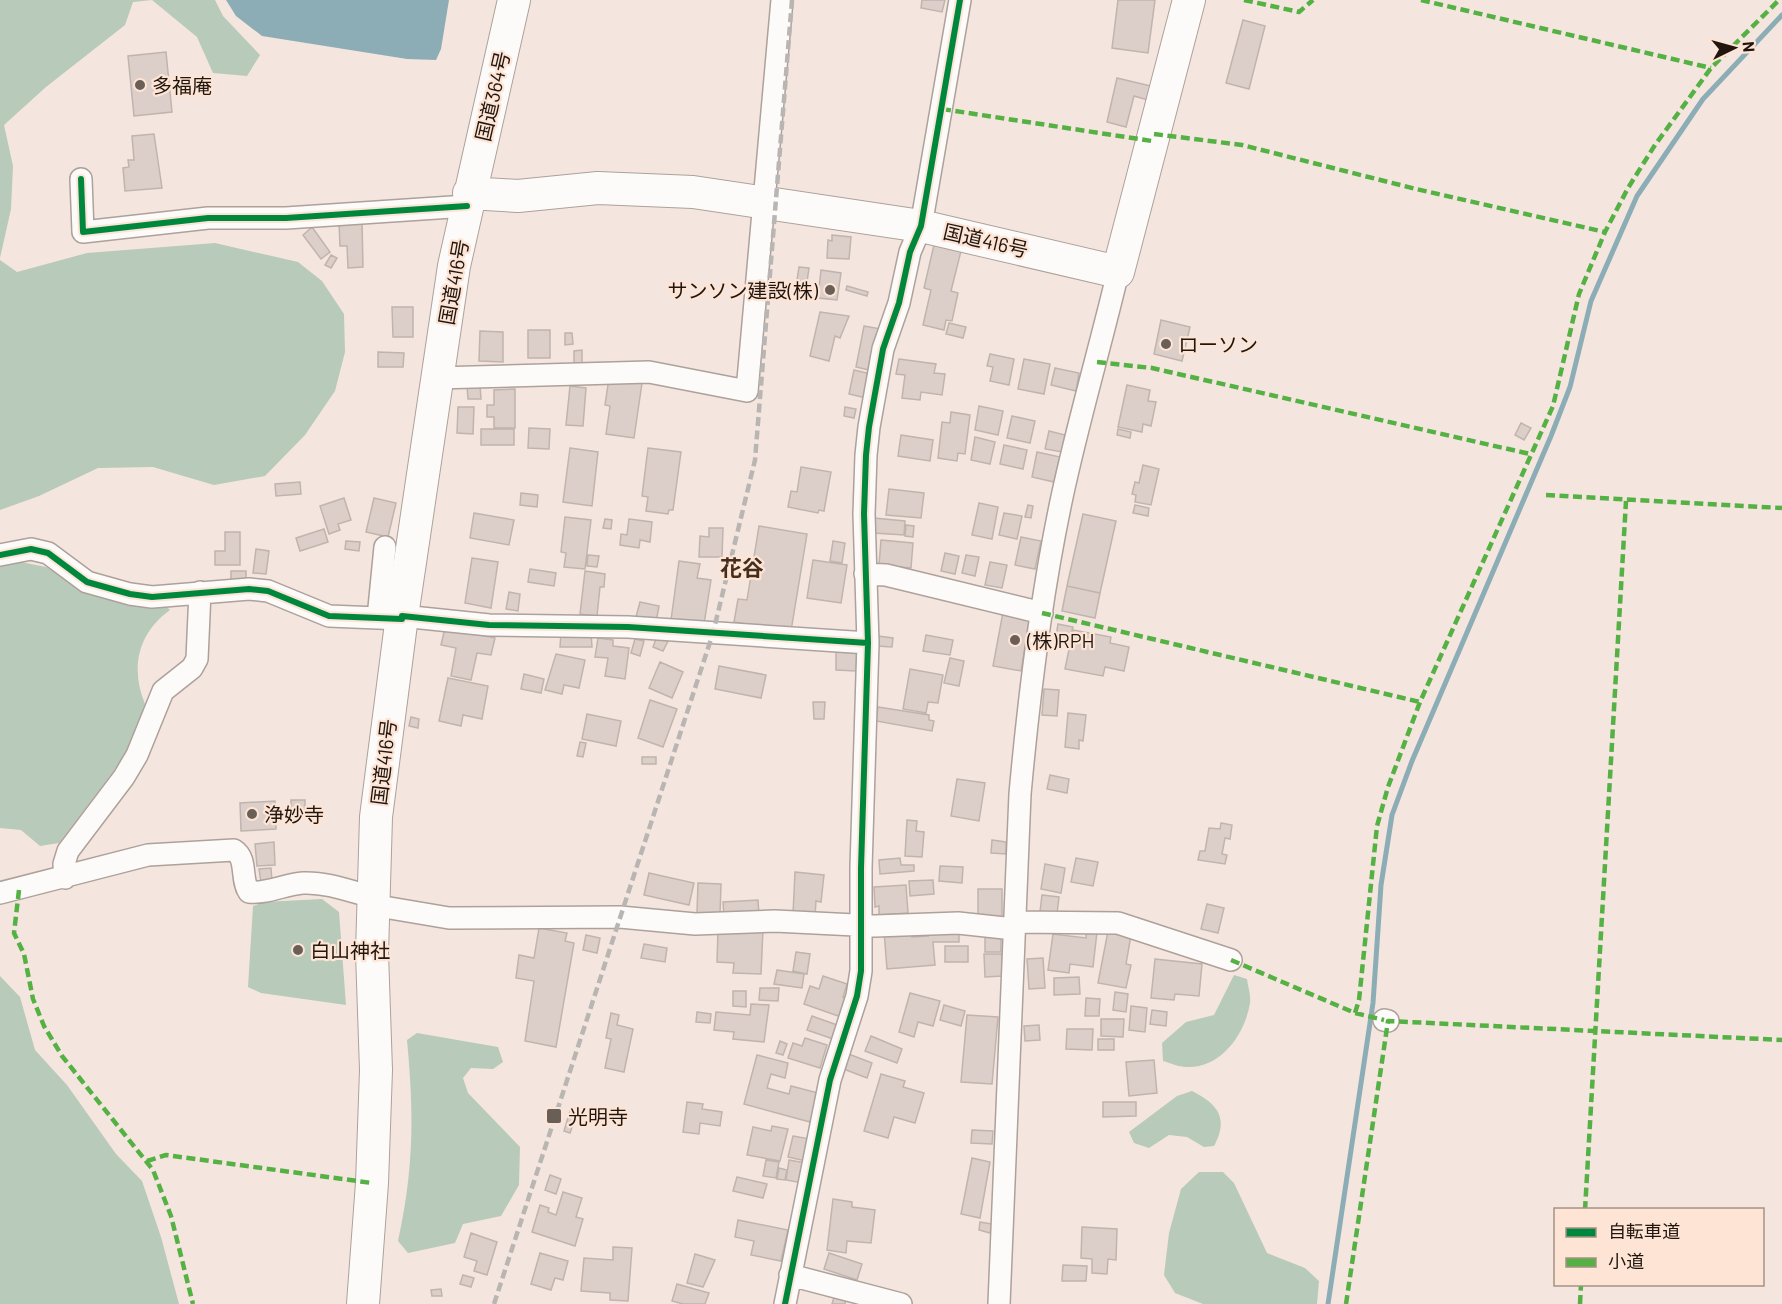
<svg xmlns="http://www.w3.org/2000/svg" width="1782" height="1304" font-family="Barlow,'Noto Sans JP',sans-serif">
<style>
.forest{fill:#b8cab9}
.water{fill:#8cadb6}
.lines{fill:none;stroke-linecap:round;stroke-linejoin:round}
.stream{stroke:#8cadb6;stroke-width:5}
.building{fill:#dccfc9;stroke:#c0b4ae;stroke-width:1.5}
.minor-casing{stroke:#ada19a;stroke-width:24}
.highway-casing{stroke:#ada19a;stroke-width:34}
.minor{stroke:#fdfbfa;stroke-width:21}
.highway{stroke:#fdfbfa;stroke-width:32}
.rail{stroke:#b8b5b3;stroke-width:4.5;stroke-dasharray:9 4.5;stroke-linecap:butt}
.quiet{stroke:#55b144;stroke-width:4.5;stroke-dasharray:9 4.5;stroke-linecap:butt}
.cycleway-casing{stroke:#fde4d5;stroke-width:10}
.cycleway{stroke:#00873e;stroke-width:6}
.poi-dot{fill:#6a5f57;stroke:#fde4d5;stroke-width:2}
.labels{text-anchor:middle;dominant-baseline:central;stroke-width:4.5;stroke-linejoin:round;paint-order:stroke}
.poi-label{font-size:20px;fill:#20160f;stroke:#fde4d5;text-anchor:start}
.street-label{font-size:20px;fill:#20160f;stroke:#fde4d5}
.quarter-label{font-size:22px;font-weight:bold;fill:#452d1e;stroke:#fde4d5}
</style>
<rect width="100%" height="100%" fill="#f4e6de"/>
<!-- forest -->
<path class="forest" d="M0,0H215L223,16L260,55L247,76L213,73L197,37L152,0L133,2L125,25L46,87L4,125L13,166L11,209L0,258Z
M215,243L298,262L322,281L344,314L345,352L335,391L305,435L265,476L214,485L153,467L98,468L39,496L0,510V260L17,272L87,253Z
M16,561L46,567L83,590L165,605L170,610C138,633 130,668 145,704L128,752L59,843L40,846L21,830L0,828V564Z
M322,899L339,912L346,1005L261,993L248,987L253,906L264,902Z
M1234,975L1247,979C1248,987 1251,995 1250,1003C1245,1034 1221,1069 1186,1067C1179,1067 1170,1063 1163,1061L1162,1043L1186,1022L1214,1015Z
M0,976L20,997L35,1050L67,1085L116,1154L142,1181L161,1237L179,1304H0Z
M417,1033L498,1047L503,1062L493,1069L471,1068L463,1078L468,1093L520,1147L519,1185L501,1216L463,1224L455,1243L408,1253L398,1241C414,1168 414,1114 407,1040Z
M1192,1091C1218,1104 1229,1118 1214,1146L1204,1147L1187,1137L1169,1135L1149,1148L1134,1143L1129,1132L1177,1096Z
M1199,1172H1223L1234,1183L1267,1253L1305,1268L1319,1281L1317,1304H1203L1175,1293L1164,1275L1169,1233L1181,1189Z"/>
<!-- water -->
<path class="water" d="M226,0H449L441,49L436,60L407,59L262,36L236,16Z"/>
<g class="lines">
<!-- stream -->
<path class="stream" d="M1328,1304L1373,1003L1381,885L1392,815L1412,761L1551,436L1570,387L1591,301L1637,196L1703,99L1782,15"/>
</g>
<!-- building -->
<path class="building" d="M922,0H945L942,12L921,8Z
M1118,0H1155L1148,53L1112,48Z
M1243,20L1265,26L1249,89L1226,83Z
M166,52L172,112L134,116L128,56Z
M1117,78L1151,86L1148,100L1134,96L1126,127L1107,122Z
M154,134L162,188L125,191L123,168L129,167L128,160H134L132,136Z
M362,221L363,267L348,268L347,246H340L339,222Z
M312,227L330,252L321,259L303,235Z
M832,235L851,237L849,259L827,258L828,240L832,241Z
M934,245L961,251L951,291L958,293L952,321L946,320L944,330L923,325L931,290L924,288Z
M331,255L337,258L331,268L325,265Z
M799,267L809,268L807,282L797,280Z
M821,270L841,273L837,300L818,298Z
M847,286L868,292L867,296L846,290Z
M392,307H413V337H393Z
M820,312L849,316L840,338L835,336L829,361L810,356Z
M1161,320L1190,327L1182,361L1154,354Z
M949,323L966,327L963,338L946,334Z
M864,326L881,329L873,371L856,367Z
M528,330H550V358H528Z
M480,331L503,332V362L479,361Z
M565,333H572L573,344L565,345Z
M582,350V363L574,364V351Z
M378,352L404,353L403,367H378Z
M990,354L1014,359L1009,385L990,381L993,367L987,366Z
M899,359L936,364L934,373L945,374L942,395L921,392L920,400L902,398L905,375L896,374Z
M1024,359L1050,364L1044,394L1018,389Z
M1055,368L1079,373L1076,391L1051,385Z
M854,370L871,374L866,398L849,394Z
M609,378L642,383L634,438L606,434L610,406L605,405Z
M480,385L481,399H468L467,386Z
M1127,385L1150,390L1148,401L1156,402L1151,426L1143,424L1142,432L1118,427Z
M570,386L586,388L583,426L566,425Z
M515,389V428H494V417H487V405H494V390Z
M979,406L1003,411L998,435L975,430Z
M458,407H474L473,434L457,433Z
M845,407L856,409L854,418L844,416Z
M951,412L970,415L965,454L958,453L957,461L938,458L942,422L950,423Z
M1012,416L1035,421L1030,443L1007,438Z
M1521,423L1531,428L1524,440L1515,435Z
M529,428L550,429L549,449L528,448Z
M481,429H514V445H481Z
M1118,429L1131,432L1130,438L1117,435Z
M1049,431L1065,435L1062,452L1045,449Z
M901,435L933,440L930,461L898,456Z
M975,437L995,442L990,464L971,460Z
M1004,445L1027,450L1023,469L1000,464Z
M570,448L598,452L592,506L563,502Z
M648,448L681,452L673,510H669L668,514L646,511L648,497L642,496Z
M1037,452L1060,457L1054,482L1032,477Z
M1143,465L1159,469L1151,505L1135,502L1136,495L1132,494L1135,482L1139,483Z
M801,467L831,472L824,511L819,510L818,513L788,507L791,491L797,492Z
M300,482L301,494L276,496L275,484Z
M889,489L924,493L921,518L886,515Z
M521,493L538,495L537,507L520,505Z
M344,498L351,520L338,524L340,530L329,534L320,506Z
M374,498L396,503L388,537L366,532Z
M979,503L998,507L992,539L972,535Z
M1028,505L1033,506L1031,518L1025,517Z
M1135,505L1149,508L1148,516L1133,513Z
M474,513L514,520L509,545L470,538Z
M1004,513L1022,516L1017,539L999,535Z
M1083,514L1116,521L1100,593L1067,586Z
M565,517L591,520L585,569L564,567L566,553L561,552Z
M874,518L905,521L904,535L873,533Z
M605,519L612,520L611,529L603,528Z
M629,519L652,522L650,542L640,540L639,548L620,545L621,534L627,535Z
M906,525L914,526L913,537L905,536Z
M759,526L807,534L791,631L734,622L738,599L747,600Z
M709,528H723L722,557H699L700,536L709,537Z
M324,529L328,542L300,551L296,538Z
M225,532H240V565H215V551H225Z
M1021,537L1041,541L1035,569L1015,565Z
M881,540L913,543L911,568L879,565Z
M346,541L360,542L359,551L345,549Z
M833,541L845,543L842,563L830,561Z
M256,549L269,551L266,574L253,573Z
M945,553L959,556L955,574L941,571Z
M588,555L599,556L597,567L587,566Z
M966,555L979,557L975,576L962,573Z
M472,558L498,562L491,608L465,603Z
M813,560L847,565L841,603L807,598Z
M679,561L700,564L697,578L711,580L704,624L671,620Z
M990,562L1007,565L1002,588L985,585Z
M530,569L556,573L554,586L528,582Z
M231,571H246V580H231Z
M585,571L605,574L604,587H600L597,616L580,614Z
M1067,586L1100,593L1095,618L1062,611Z
M509,592L520,594L518,611L506,609Z
M640,602L659,606L656,622L636,617Z
M1003,612L1030,616L1021,671L993,666Z
M1058,624L1073,627L1070,638L1056,636Z
M445,628L495,638L491,655L477,653L471,680L451,676L456,648L441,645Z
M1073,630L1111,637L1110,643L1129,647L1124,671L1105,667L1103,676L1065,669Z
M561,633H591L592,647H560Z
M926,635L953,640L950,655L923,651Z
M657,636L668,641L663,651L653,647Z
M878,636L893,638L892,647L877,646Z
M598,638L613,640V646L629,648L625,679L605,676L608,658L595,657Z
M635,639L644,641L640,656L631,653Z
M836,650H857L856,671L836,670Z
M556,654L585,660L579,688L564,685L562,694L545,690Z
M950,658L964,661L959,686L944,683Z
M660,662L683,672L672,698L649,688Z
M719,666L766,675L761,698L715,689Z
M910,669L943,675L938,703L928,702L926,713L903,709Z
M524,674L544,679L541,693L521,689Z
M448,678L488,686L482,719L463,715L461,726L439,721Z
M1044,689L1059,690L1057,716L1042,715Z
M650,700L677,709L663,747L638,738Z
M813,702H825L824,719H814Z
M878,707L929,715V720L934,721L932,731L876,721Z
M1068,713L1086,715L1083,741L1079,740V749L1065,747Z
M587,714L621,721L616,746L582,739Z
M411,717L419,719L418,728L409,726Z
M580,742L586,743L583,757L577,756Z
M642,757H656V764H642Z
M1050,775L1069,779L1067,793L1047,789Z
M957,779L985,783L979,821L951,816Z
M291,800H305V815L291,816Z
M275,801L276,829L241,831L240,803Z
M907,820L917,821L916,831L924,832L922,857L905,856Z
M1221,823L1232,825L1230,839L1225,838L1222,854L1227,855L1225,864L1198,860L1200,851H1205L1209,828L1220,829Z
M992,840L1006,842V854L991,853Z
M274,842L275,865L257,866L255,844Z
M900,858L901,865H914V871L880,874L879,860Z
M1076,858L1098,862L1093,886L1071,882Z
M1045,864L1065,868L1061,893L1041,889Z
M940,866L963,867L962,883L939,881Z
M271,868L272,881L261,882L259,869Z
M795,872L824,875L821,902L816,901L815,916L793,914Z
M649,873L694,883L689,905L644,895Z
M933,880L934,894L910,896L909,881Z
M698,883L721,884L720,914L697,913Z
M906,885L908,913L879,915V906L875,907L874,887Z
M978,889H1002V917H978Z
M1042,895L1059,897L1057,914L1040,912Z
M758,900L759,915L724,917L723,902Z
M1207,904L1224,908L1218,933L1201,929Z
M928,927H959V942H933L935,965L887,969L884,931L911,928L912,937L928,936Z
M539,928L567,933L565,941L574,943L556,1047L525,1041L534,981L516,978L519,955L534,958Z
M763,929L761,974L733,973L734,963L717,962L718,931Z
M1086,931L1097,932L1093,967L1070,964L1069,973L1048,970L1053,934L1086,938Z
M1108,931L1131,935L1126,964L1131,965L1126,988L1098,983Z
M586,935L600,938L597,953L583,950Z
M1001,936V952H985V937Z
M644,944L667,948L665,962L641,958Z
M945,946H968V962H945Z
M796,952L810,954L807,974L793,971Z
M984,954H1002V976L985,977Z
M1043,958L1045,988L1029,989L1027,959Z
M1155,959L1202,964L1199,996L1175,994L1174,1000L1151,998Z
M777,970L804,974L802,988L774,984Z
M823,976L847,984L843,997L847,998L841,1017L804,1004L810,986L819,989Z
M1079,977L1080,994L1054,995V978Z
M760,988H779L778,1001L759,1000Z
M733,991H746V1007L733,1006Z
M1115,992L1128,994L1126,1012L1113,1010Z
M910,993L940,1001L933,1026L918,1022L914,1037L899,1032Z
M1086,998L1100,999L1099,1016H1085Z
M751,1004L769,1005L764,1042L733,1039L734,1032L714,1030L716,1012L750,1015Z
M944,1005L965,1011L961,1026L940,1020Z
M1131,1006L1147,1008L1145,1032L1129,1030Z
M1152,1010L1167,1012L1166,1026L1150,1024Z
M697,1012L711,1014L710,1023L696,1022Z
M611,1013L619,1015L617,1025L633,1029L624,1072L605,1068L611,1039L606,1038Z
M967,1015L998,1017L992,1084L961,1082Z
M812,1016L840,1026L836,1040L807,1030Z
M1101,1019H1124L1123,1037L1101,1036Z
M1039,1025L1040,1040L1025,1041L1024,1026Z
M1067,1029H1093L1092,1050L1066,1049Z
M871,1036L902,1049L897,1063L865,1051Z
M805,1038L827,1045L820,1068L788,1058L793,1043L802,1046Z
M1098,1039H1114V1050H1098Z
M780,1041L787,1044L783,1055L776,1053Z
M846,1053L872,1063L867,1078L841,1068Z
M757,1055L788,1063L785,1078L771,1074L767,1088L789,1094L791,1086L818,1093L810,1122L744,1104Z
M1154,1060L1157,1093L1129,1096L1126,1062Z
M881,1074L905,1081L903,1087L924,1093L915,1123L894,1117L888,1138L864,1131Z
M687,1102L703,1104L702,1109L722,1112L720,1126L700,1123L699,1134L683,1132Z
M1103,1102H1136V1116L1103,1117Z
M570,1111L577,1113L570,1133L564,1131Z
M772,1126L788,1129L780,1161L747,1155L753,1127L771,1131Z
M972,1130L993,1131L992,1144L971,1143Z
M793,1136L810,1139L806,1161L788,1157Z
M972,1158L990,1162L980,1218L961,1214Z
M766,1160L779,1162L776,1178L763,1176Z
M789,1160L806,1163L802,1183L786,1180Z
M779,1168L787,1170L785,1180L777,1179Z
M550,1175L561,1179L556,1194L545,1190Z
M737,1177L767,1184L763,1198L733,1191Z
M563,1192L582,1198L576,1217L583,1219L575,1246L532,1232L540,1205L549,1208L548,1212L556,1215Z
M833,1199L852,1202V1207L875,1210L871,1243L847,1241L846,1253L827,1250Z
M738,1220L788,1230L781,1261L751,1255L754,1241L735,1237Z
M980,1222L992,1224L990,1233L979,1230Z
M1082,1227L1117,1229L1116,1260L1108,1259L1107,1274L1092,1273V1259L1081,1258Z
M471,1233L497,1242L487,1275L474,1271L477,1261L464,1257Z
M613,1247L632,1248L628,1301L610,1300V1293L581,1291L584,1258L613,1260Z
M540,1253L568,1261L563,1280L555,1278L551,1290L531,1284Z
M829,1253L862,1264L857,1280L824,1269Z
M695,1254L715,1260L703,1287L687,1283Z
M1063,1265L1087,1266L1086,1281H1062Z
M463,1275L474,1278L471,1287L460,1284Z
M677,1284L709,1293L705,1304H683L672,1301Z
M441,1289L442,1296H432L431,1290Z
M835,1294L847,1297L845,1304H832Z"/>
<g class="lines">
<defs>
<path id="minor" d="M81,179L83,232L208,218H286L467,206
M437,378L649,372L747,391L782,0
M0,555L31,549L48,553L87,582L130,594L152,597L249,589L268,591L329,616L402,619
M865,574L886,575L1042,613
M402,616L489,625L628,627L868,643
M378,618L385,547
M65,878L64,864L68,851L124,777L137,755L163,691L192,668L197,659L200,592
M0,893L148,855L234,850C248,859 240,879 249,892C268,894 285,884 303,883C327,882 350,891 372,897
M372,905L449,918L620,917L695,924L775,921L875,926L958,923L1014,929
M1015,922L1118,923L1231,960
M1384,1020L1388,1021
M790,1275L901,1304
M785,1304L830,1080L857,996L861,971V868L868,643L864,514L866,455L869,427L883,349L899,303L910,252L921,226L960,0
M999,1304L1020,794C1029,695 1041,595 1062,497C1078,422 1100,348 1118,272"/>
<path id="highway" d="M469,193L518,196L598,188L693,192L921,226L1118,272L1189,0
M363,1304L372,1183L376,1070L372,953L376,817L402,616L454,266L514,0"/>
</defs>
<!-- minor casing -->
<use href="#minor" class="minor-casing"/>
<!-- highway casing -->
<use href="#highway" class="highway-casing"/>
<!-- minor -->
<use href="#minor" class="minor"/>
<!-- highway -->
<use href="#highway" class="highway"/>
<!-- rail -->
<path class="rail" d="M494,1304L713,633L755,460L792,0"/>
<!-- quiet -->
<path class="quiet" d="M1244,0L1299,12L1313,0
M1421,0L1711,68
M942,109L1152,141
M1154,134L1242,145L1416,189L1605,232
M1097,362L1152,368L1530,454
M1546,495L1782,508
M1042,613L1420,702
M19,890L14,933L24,954L33,999L44,1026L62,1056L153,1170L171,1216L193,1304
M1231,960L1355,1013L1384,1020
M1355,1013L1359,1000L1377,826L1388,787L1420,702L1553,406L1579,294L1605,232L1628,188L1655,145L1711,68L1779,0
M147,1161L166,1155L372,1183
M1585,1210L1626,501
M1346,1304L1388,1021L1782,1040
M1580,1304L1581,1284"/>
<defs>
<path id="cycleway" d="M81,179L83,232L208,218H286L467,206
M0,555L31,549L48,553L87,582L130,594L152,597L249,589L268,591L329,616L402,619
M402,616L489,625L628,627L868,643
M785,1304L830,1080L857,996L861,971V868L868,643L864,514L866,455L869,427L883,349L899,303L910,252L921,226L960,0"/>
</defs>
<!-- cycleway casing -->
<use href="#cycleway" class="cycleway-casing"/>
<!-- cycleway -->
<use href="#cycleway" class="cycleway"/>
</g>
<!-- markers -->
<g class="poi-dot">
<circle cx="140" cy="85" r="6"/>
<circle cx="830" cy="290" r="6"/>
<circle cx="1166" cy="344" r="6"/>
<circle cx="1015" cy="640" r="6"/>
<circle cx="252" cy="814" r="6"/>
<circle cx="298" cy="950" r="6"/>
<rect x="546" y="1108" width="16" height="16" rx="3"/>
</g>
<g class="labels">
<!-- poi labels -->
<g class="poi-label">
<text x="152" y="85">多福庵</text>
<text x="818" y="290" text-anchor="end">サンソン建設(株)</text>
<text x="1178" y="344">ローソン</text>
<text x="1027" y="640">(株)RPH</text>
<text x="264" y="814">浄妙寺</text>
<text x="310" y="950">白山神社</text>
<text x="568" y="1116">光明寺</text>
</g>
<!-- street labels -->
<g class="street-label">
<text transform="translate(492 96) rotate(-77)">国道364号</text>
<text transform="translate(986 240) rotate(13)">国道416号</text>
<text transform="translate(453 282) rotate(-80)">国道416号</text>
<text transform="translate(383 762) rotate(-83)">国道416号</text>
</g>
<!-- quarter labels -->
<g class="quarter-label">
<text x="742" y="567">花谷</text>
</g>
</g>
<!-- legend -->
<rect x="1554" y="1208" width="210" height="78" fill="#fde4d5" stroke="#a59286" stroke-width="1.5"/>
<rect x="1566" y="1228" width="30" height="9" fill="#00873e" stroke="#a59286" stroke-width="1.5"/>
<text x="1608" y="1238" font-size="18" fill="#20160f">自転車道</text>
<rect x="1566" y="1258" width="30" height="9" fill="#55b144" stroke="#a59286" stroke-width="1.5"/>
<text x="1608" y="1268" font-size="18" fill="#20160f">小道</text>
<!-- north arrow -->
<g transform="translate(1734 48) rotate(85)" stroke="#fde4d5" stroke-width="4.5" paint-order="stroke">
<path d="M0-4.5L10 22L0 15L-10 22Z" fill="#20160f"/>
<text y="-9" font-size="16" font-weight="bold" text-anchor="middle" fill="#20160f">N</text>
</g>
</svg>
